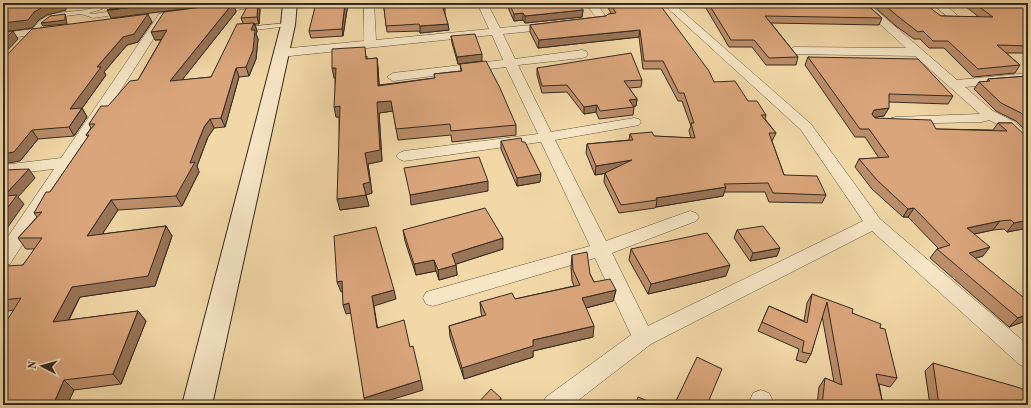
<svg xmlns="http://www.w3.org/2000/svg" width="1031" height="408" font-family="'Old Standard TT',serif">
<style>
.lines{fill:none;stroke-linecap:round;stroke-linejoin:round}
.lane-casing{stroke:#635642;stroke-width:1}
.street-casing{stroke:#635642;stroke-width:1}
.secondary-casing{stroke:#332a21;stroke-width:2}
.lane{fill:#f7e6c6;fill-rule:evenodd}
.street{fill:#f7e6c6;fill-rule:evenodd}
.secondary{fill:#f7e6c6;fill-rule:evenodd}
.wall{fill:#bc8e6a;stroke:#332a21}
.shaded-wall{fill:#997456;stroke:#332a21}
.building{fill:#dba57b;stroke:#332a21}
</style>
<rect width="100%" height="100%" fill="#f2d8a7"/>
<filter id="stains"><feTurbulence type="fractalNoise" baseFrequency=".005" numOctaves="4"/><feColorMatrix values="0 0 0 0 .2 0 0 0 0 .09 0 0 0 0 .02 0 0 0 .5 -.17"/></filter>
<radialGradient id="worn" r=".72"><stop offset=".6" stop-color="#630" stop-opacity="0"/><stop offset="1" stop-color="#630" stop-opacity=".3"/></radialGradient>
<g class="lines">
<defs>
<path id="lane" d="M102,3H108L102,9L89,13L93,14L121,10L124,12L121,14L93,18L81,14L58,17L46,21L36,33L31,32C34,28 37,23 41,20C58,6 84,17 102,3Z
M288,23L290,24V26L245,31L242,29L245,27Z"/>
<path id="street" d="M243,3H273L268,6L212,13L207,10L212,7Z
M364,3H374L376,40L489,29L477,3H487L500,28L553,23L559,26L553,29L503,34L515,59L582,50L586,51L588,54L586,57L582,58L518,65L551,132L634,118L639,119L641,122L639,125L634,126L555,140L606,241L690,211L696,213L699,217L696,221L612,253L648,326L863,221L801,130L662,3H673L811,124L880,219L1028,345V368L1020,365L872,231L651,344L572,405H542L546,397L631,335L595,258L433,306L426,304L423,298L426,292L590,246L541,142L404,161L399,159L396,156L399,153L404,151L538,134L506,67L393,81L387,77L393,73L503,60L492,35L280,57L274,53L280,49L364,41Z
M586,3H596L607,18L605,22L583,26L579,25L578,23L579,21L596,18Z
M857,3H868L957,80L1028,73V81L965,87L993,111L1015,122L1028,135V147L1023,146L1005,128L989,120L982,122L891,124L889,121L891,118L896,117L980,114L915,56L790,54L788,51L794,47L906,48Z
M931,3H943L957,15L956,17H948Z
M163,13L168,16L10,264L3,266V244L54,169L3,175V165L61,158L159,14Z
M50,27L56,30L54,32L3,39V33Z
M761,390L769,393L773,401L772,405H748L753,393Z"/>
<path id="secondary" d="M283,3H297L295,25L212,405H182L281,25Z"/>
</defs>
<!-- lane casing -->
<use href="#lane" class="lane-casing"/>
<!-- street casing -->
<use href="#street" class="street-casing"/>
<!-- secondary casing -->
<use href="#secondary" class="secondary-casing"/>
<!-- lane -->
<use href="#lane" class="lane"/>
<!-- street -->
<use href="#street" class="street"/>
<!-- secondary -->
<use href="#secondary" class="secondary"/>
</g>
<!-- wall -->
<path class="wall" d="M233,3L236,12L182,80L211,77L243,23L241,18L260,9L259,24H255L257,31L256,34L258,39L256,59L249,76L239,77L225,127L214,128L208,137L197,166L199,172L182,206L118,210L102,234L166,226L172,236L155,286L80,297L69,320L138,311L146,321L121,384L74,390L67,405H3L13,310L3,312V271L23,265L35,249H26L18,238L37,217L34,213L50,192L88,137L86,135L91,128L89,124L108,106L138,80L161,40H155Z
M348,3L343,36L311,38L309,31Z
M506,3H578L583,10L582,17L525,23L523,20L514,21Z
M609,3H654L714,82L748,101L766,115L765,119L776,133L772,141L784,175L826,195L822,203L769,202L765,192H724L723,196L656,207L655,208L619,213L604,182L605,173H607L595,175L586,153L587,144L629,140L630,134L654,136L691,138L689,131L691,126L682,101H678L661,69H643L639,37L538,48L530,32V25L606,16L611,13L608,8Z
M703,3H865L882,18L879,25L771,23L798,57L796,65H766L752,47H729Z
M870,3H921L941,16L979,17L961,3H1028V53H1006L1020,65L1015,73L973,77L944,48H929L920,39H914L896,26Z
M384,8H445V14L449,30L420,33V31L387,32Z
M152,22L138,42L127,45L104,72L106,75L82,108L87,117L74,136L38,139L20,161L3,59Z
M451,36L482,61L458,64L452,43Z
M367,56V59L377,58L378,68L379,85L435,78L434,74L461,71L460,64L516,125V135L452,142L451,135L398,140L393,111L379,113L382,161L368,164L372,193L366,195L369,206L340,210L339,117H336L335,78H334Z
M808,57L953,96L948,104L889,102L884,116L875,117V118L936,129L993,130L998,123H1012L1028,228L1007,232L1004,229L993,230L974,234L983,256L975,258L1028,320L1009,327L930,258L937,249H939L908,217H903L872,189L855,167L859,159L879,158L865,137H855L805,65Z
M537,68L642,80L641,87L629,88L637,99L636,106H633L634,107L633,115L599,119L596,112L584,114L567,92L542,93L537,75Z
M1028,76V133L1016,121L996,111L974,89L979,82H987L988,79Z
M501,141L540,182L517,186L501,149Z
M403,230L503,249L456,264L457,275L439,280L436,271L416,275L405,241Z
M737,230L777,256L750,261L734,238Z
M631,249L726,276L648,294L629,260Z
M572,255L590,274L594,282L616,290L613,301L586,308L593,337L533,351V357L464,379L450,337L449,326L482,316L481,313L480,302L515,299L574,286L572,281L571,267Z
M812,294L852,313L880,328L897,378L890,387L879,384L882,400L892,405H817L819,387L825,378L834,382L822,316L811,354L806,363L796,360L799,349L758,331L769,306L804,321L807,303Z
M933,363L1028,405H930L925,371Z"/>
<!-- shaded-wall -->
<path class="shaded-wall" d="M62,3H87L66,6V10L47,15L39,20L32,28L3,32V23L34,12L43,7Z
M108,3H159L111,10Z
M169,3H232L111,18L107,10Z
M233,3L236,12L174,90L170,81Z
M258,3L260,9L259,24L257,17Z
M345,3H348L343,36L342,29Z
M583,10L582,17L525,23V16Z
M523,13V20L514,21V14Z
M65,14L66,18L67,24L43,26L41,23Z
M148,14L152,22L138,42L127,45L104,72L106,75L75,118L70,109L97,67L123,37Z
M254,23L257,31L256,34L258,39L256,59L249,76L246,67L251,30Z
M448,24L449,30L420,33V26Z
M167,30L171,39L155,40L151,32Z
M640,30L639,37L538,48L539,40Z
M13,31L18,39L3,55V41Z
M482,54V61L458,64L457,57Z
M377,58L378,68L380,96L378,86Z
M236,68L239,77L225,127L221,118Z
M332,68H336L338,77L334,78Z
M637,99L636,106L628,107L629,100Z
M391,101L393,111L379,113L382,161L368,164L372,193L366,195L363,184L365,153L377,102Z
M597,105L596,112L584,114V107Z
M340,106L342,117H336L334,107Z
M82,108L87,117L74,136L69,127Z
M889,108L884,116L870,118L874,110Z
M210,119L214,128L208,137L197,166L199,172L182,206L176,196L204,127Z
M32,130L38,139L20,161L3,164V154Z
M632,160L631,169L595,175L596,166Z
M29,169L35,178L18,197L24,204L3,234L4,196Z
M541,174L540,182L517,186V178Z
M488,181V191L411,205L410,195Z
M726,187L723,196L656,207L657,200L656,198Z
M366,195L369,206L340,210L337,199Z
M111,200L118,210L94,247L87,236Z
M914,208L908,217H903L908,209Z
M1028,220V228L1007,232L1014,223Z
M1000,221L993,230L960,237L967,228Z
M166,226L172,236L155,286L80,297L62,332L53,322L72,287Z
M503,238V249L453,265L452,254Z
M990,247L983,256L962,262L969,253Z
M780,248L777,256L750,261L753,253Z
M434,260L436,271L416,275L414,264Z
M456,265L457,275L439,280L438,270Z
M730,265L726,276L648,294L651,284Z
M342,281L345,291L341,292L337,282Z
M394,290L396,299L374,306L379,337L377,328L372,296Z
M616,290L613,301L581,309L582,298Z
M349,303L352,313L346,314L343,305Z
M138,311L146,321L121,384L113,374Z
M1028,314V320L1009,327L1018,318Z
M594,326L593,337L533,351V357L464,379L462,368L533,340Z
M64,380L74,390L67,405H53Z
M421,380L423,390L374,405H366L364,398Z
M501,398V402L498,405H494Z"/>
<!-- building -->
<path class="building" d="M3,3H62L43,7L34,12L28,20L3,23Z
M155,3H169L107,10Z
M233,3L170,81L211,77L237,24L254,23L251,30H255L253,50L246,67L236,68L221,118L210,119L204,127L190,163L195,162L176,196L111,200L87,236L166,226L148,276L72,287L53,322L138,311L113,374L64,380L53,405H3V327L21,298L3,300V271L6,266L23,265L42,238H18L42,212L34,213L46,192H50L89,135H86L95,124H89L101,106H108L130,81L138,80L167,30L151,32L164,12Z
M249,3H258L257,17L241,18Z
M316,3H345L342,29L309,31Z
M384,3H444L445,8H443L448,24L420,26L419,24L386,26L384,8Z
M509,3H578L583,10L525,16L523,13L514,14Z
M610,3H654L656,5H660L709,71L714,82L735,81L748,101H757L766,115H761L776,133H769L784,175L817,176L826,195L773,193L768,183L724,184L726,187L656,198L657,200L621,205L605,173L632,160L596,166L587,144L633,140L630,134L652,132L654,136L695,138L691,123H694L684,93H679L663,61H644L640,30L539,40L530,25L606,16L608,14L616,13Z
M708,3H865L882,18L765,16L798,57L769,58L754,40H731Z
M882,3H921L925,4L941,16L993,17L974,3H1028V46L997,45L1020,65L978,69L948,41H933L923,31L918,32L900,18Z
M65,14V20L41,23L50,16Z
M148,14L134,34L123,37L97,67H101L70,109L82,108L69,127L32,130L14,152L3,154V59L32,29Z
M13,31L3,41V32Z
M475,34L482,54L457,57L451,36Z
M365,47L366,59L377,58L378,86L435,78L434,74L462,71L460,64L486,61L500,88L516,125L451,131L450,124L396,129L391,101L377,102L380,150L365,153L370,182L363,184L366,195L337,199L340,106L334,107L336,68H332V49Z
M631,53L642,80L624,81L637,99L629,100L634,107L600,111L597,105L584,107L567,85L542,86L537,68Z
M808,57L918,59L953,96L889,94V108L874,110L872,114L875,118L931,120L936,129L1007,131L998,123H1012L1028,138V220L1014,223L1011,220L1000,221L967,228L990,247L969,253L1028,301V314L1018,318L937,249L950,245L914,208L908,209L877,180L859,159L889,157L869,129H860Z
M1028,76V120L1021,113L1001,103L979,82L990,81L988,79Z
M521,138L522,142H525L541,174L517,178L501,141Z
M479,157L488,181L410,195L404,168Z
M29,169L4,196L17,195L3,214V170Z
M485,208L503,238L452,254L456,265L438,270L434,260L414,264L403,230Z
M763,226L780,248L753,253L737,230Z
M376,227L394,290L372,296L377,328L404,320L410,347L413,346L421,380L364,398L349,303L343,305L342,281L337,282L334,236Z
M707,233L730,265L651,284L631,249Z
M587,252L590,274L594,282L610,279L616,290L582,298L594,326L533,340V346L462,368L449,326L486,315L480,302L512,293L515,299L580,285L573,270L572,255Z
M812,294L853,309L852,313L881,324L880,328L885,329L897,378L876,374L882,400L892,404V405H822L825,378L842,385L827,302L811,354L802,352L804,341L762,322L769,306L807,323Z
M697,357L722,369L707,405H674Z
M933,363L1017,387L1028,391V405H939Z
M491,389L501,398L494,405H476Z
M638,397L658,405H635Z"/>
<!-- margin -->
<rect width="1031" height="408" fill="none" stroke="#f2d8a7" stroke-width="16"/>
<rect x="4" y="4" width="1023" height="400" fill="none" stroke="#332a21" stroke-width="2"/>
<rect x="8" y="8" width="1015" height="392" fill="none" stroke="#332a21"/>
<!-- north arrow -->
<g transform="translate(42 366) rotate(276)" stroke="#f7e6c6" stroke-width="3" paint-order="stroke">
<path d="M0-3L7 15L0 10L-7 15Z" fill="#332a21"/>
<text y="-6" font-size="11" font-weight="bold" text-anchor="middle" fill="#332a21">N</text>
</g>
<rect width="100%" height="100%" filter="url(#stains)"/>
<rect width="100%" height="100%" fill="url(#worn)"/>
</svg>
